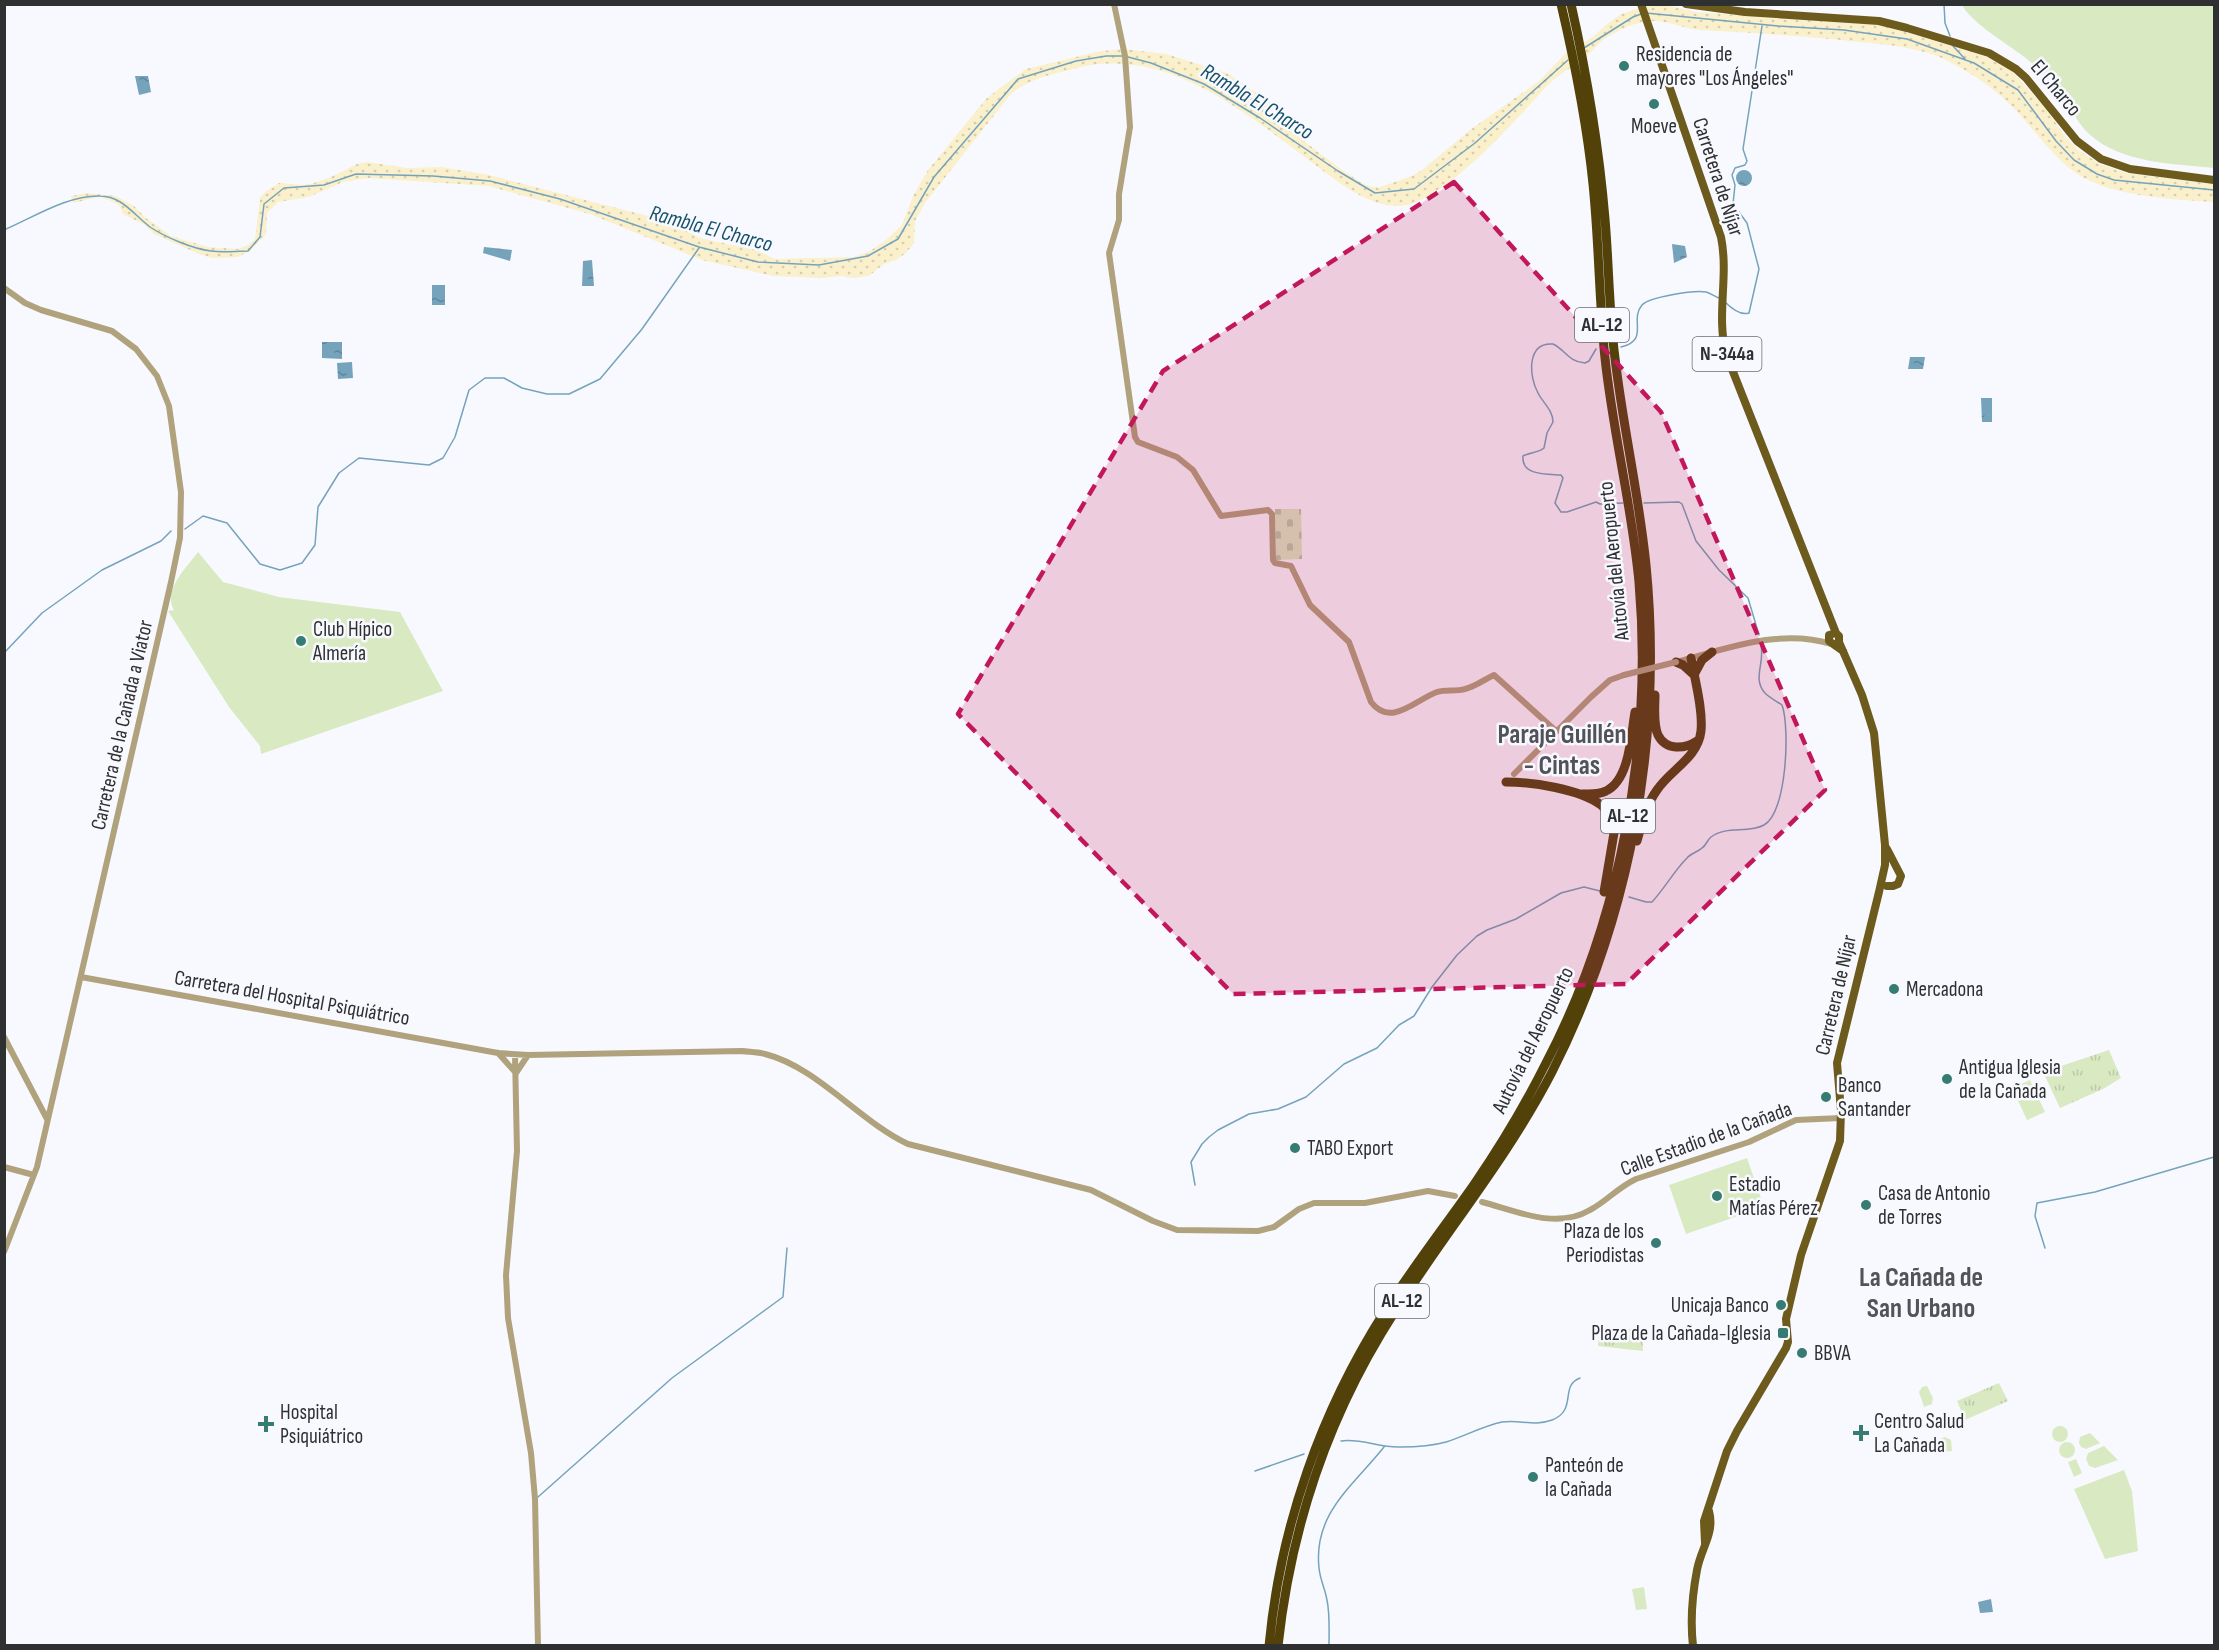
<svg xmlns="http://www.w3.org/2000/svg" width="2219" height="1650" font-family="'Sofia Sans Condensed',sans-serif">
<style>
.green{fill:#d9eac2}
.sand{fill:url(#sand-dots)}
.cemetery{fill:url(#cemetery-stones)}
.park{fill:url(#park-tufts)}
.water{fill:url(#water-ripples)}
.lines{fill:none;stroke-linecap:round;stroke-linejoin:round}
.stream{stroke:#75a3bc;stroke-width:1.5}
.minor{stroke:#afa27c;stroke-width:6}
.major{stroke:#6d5a1d;stroke-width:8}
.highway{stroke:#52420a;stroke-width:9}
.minor-bridge{stroke:#afa27c;stroke-width:6}
.marked{fill:#c2185b;fill-opacity:0.2;stroke:#c2185b;stroke-width:4.5;stroke-dasharray:12 8;stroke-linejoin:round}
.poi-dot{fill:#367c73;stroke:#f8f9fe;stroke-width:2}
.labels{text-anchor:middle;dominant-baseline:central;stroke-width:5;stroke-linejoin:round;paint-order:stroke}
.shield{fill:#f8f9fe;stroke:#6b6c6f;stroke-width:1.5}
.shield-label{font-size:20px;font-weight:bold;fill:#2f3032}
.poi-label{font-size:21px;fill:#2f3032;stroke:#f8f9fe;text-anchor:start}
.street-label{font-size:21px;fill:#2f3032;stroke:#f8f9fe}
.water-label{font-size:22px;font-style:italic;fill:#17526c;stroke:#f8f9fe}
.district-label{font-size:27px;font-weight:bold;fill:#525359;stroke:#f8f9fe}
</style>
<defs>
<pattern id="sand-dots" width="8" height="8" patternUnits="userSpaceOnUse" patternTransform="scale(1.5)"><rect width="8" height="8" fill="#faf0cb"/><path d="M2 2h.1M6 6h.1" fill="none" stroke="#d7ceaf" stroke-width="1.8" stroke-linecap="round"/></pattern>
<pattern id="cemetery-stones" width="16" height="16" patternUnits="userSpaceOnUse" patternTransform="scale(1.5)"><rect width="16" height="16" fill="#d9eac2"/><path d="M2 7V4a2 2 0 0 1 4 0v3zM10 15v-3a2 2 0 0 1 4 0v3z" fill="#bbc9a7"/></pattern>
<pattern id="park-tufts" width="24" height="20" patternUnits="userSpaceOnUse" patternTransform="scale(1.5)"><rect width="24" height="20" fill="#d9eac2"/><path d="M3 7l-1-3M5 7V3M7 7l1-3M15 17l-1-3M17 17v-4M19 17l1-3" fill="none" stroke="#bbc9a7"/></pattern>
<pattern id="water-ripples" width="26" height="14" patternUnits="userSpaceOnUse" patternTransform="scale(1.5)"><rect width="26" height="14" fill="#75a3bc"/><path d="M2 4q2-2 4 0t4 0M15 11q2-2 4 0t4 0" fill="none" stroke="#608599"/></pattern>
</defs>
<rect width="100%" height="100%" fill="#f8f9fe"/>
<!-- green -->
<path class="green" d="M1962,5H2214V168C2174,164 2120,163 2089,134C2078,124 2073,111 2065,100C2056,85 2041,71 2028,60C2010,45 1972,24 1962,5Z
M198,552L223,582L279,597L400,612L443,691L261,754L260,746L229,707L168,611L174,610C162,591 187,567 198,552Z
M2030,1080L2045,1112L2027,1120L2012,1088Z
M1747,1158L1764,1207L1686,1234L1669,1185Z
M1927,1386L1933,1398L1932,1404L1924,1407L1919,1392L1922,1387Z
M2090,1433L2100,1443L2086,1449L2081,1447L2079,1443L2080,1437Z
M1945,1437L1951,1440L1952,1451L1939,1452L1935,1445L1937,1440Z
M2059 1450a8 8 0 1 1 16 0a8 8 0 1 1-16 0Z
M2104,1446L2118,1460L2095,1468L2089,1466L2086,1459L2088,1453Z
M2076,1459L2082,1473L2074,1477L2068,1462Z
M2124,1470L2132,1491L2138,1551L2105,1559L2074,1489Z"/>
<!-- sand -->
<path class="sand" d="M1651,4L1667,5L1696,12L1881,25L1983,55L2013,72L2047,110L2064,135L2077,149L2100,164L2126,173L2214,184V202C2170,199 2105,197 2069,168C2053,155 2040,138 2027,123C2004,95 1978,76 1946,60C1919,47 1889,45 1859,42C1807,36 1754,33 1701,30C1685,29 1670,21 1654,21C1638,20 1616,31 1603,40C1598,44 1593,50 1588,55C1574,66 1558,74 1545,88C1517,119 1439,208 1397,206C1367,205 1341,184 1318,167C1248,115 1166,43 1073,69C1050,75 1028,79 1010,95L925,203L915,221L914,243L906,253L896,260L884,264L869,276L853,278L841,276L822,278L773,276L702,260L590,214L488,186L368,178L343,182L309,197L278,202L267,213L266,234L250,251L238,257L212,258L199,254L154,234L145,225L123,214L119,205L109,200L99,197L73,203L71,196L86,193L116,196L134,206L146,218L171,236L208,247L238,249L248,245L255,239L260,198L266,191L279,183L303,185L314,183L331,177L357,164L367,162L407,168L442,167L489,175L667,221L700,238L756,250L775,259L854,257L870,251L886,240L902,225L913,196L928,170L986,99L1000,88L1026,69L1101,51L1124,49L1166,54L1227,73L1270,102L1287,126L1305,142L1342,170L1364,184L1372,187H1380L1412,176L1422,170L1470,130L1539,81L1565,54L1593,37L1607,24L1621,14Z"/>
<!-- cemetery -->
<path class="cemetery" d="M1275,509H1301L1302,559L1276,560Z"/>
<!-- park -->
<path class="park" d="M2109,1050L2121,1078L2103,1089L2060,1108L2043,1072Z
M1642,1328L1643,1351L1598,1346L1599,1331Z
M1999,1383L2008,1401L1965,1420L1957,1401Z
M2052 1434a8 8 0 1 1 16 0a8 8 0 1 1-16 0Z
M1644,1587L1647,1609L1636,1610L1632,1589Z"/>
<!-- water -->
<path class="water" d="M135,76H148L151,92L139,95Z
M1736 178a8 8 0 1 1 16 0a8 8 0 1 1-16 0Z
M1672,244L1685,246L1687,257L1674,263Z
M484,247L512,250L510,261L483,253Z
M592,260L594,286H582L583,261Z
M432,285H445V305H432Z
M322,342H342V359L322,358Z
M1910,357H1925L1923,369H1908Z
M352,362L353,378L338,379L337,363Z
M1981,398H1992V422H1982Z
M1991,1599L1993,1612L1980,1613L1978,1602Z"/>
<g class="lines">
<!-- stream -->
<path class="stream" d="M1944,4L1945,23L1950,36
M1646,13L1778,26L1844,30L1907,39L1974,63L2018,90L2056,141L2074,160L2097,174L2114,180L2214,190
M1953,46L1965,59
M1584,48L1633,17L1641,14
M1128,57L1151,63L1204,84L1260,118L1338,171L1375,193L1414,189L1475,143L1568,60
M4,230C34,217 68,195 100,196C122,196 134,215 150,227C165,237 193,249 211,251C223,253 236,251 248,251L260,237L264,204L284,188L324,185L356,174L433,176L490,181L560,199L699,247L758,262L819,265L868,256L898,239L934,177L1018,79L1076,61L1106,56H1124
M1725,302C1731,308 1740,316 1749,313L1759,269L1747,223L1733,204L1735,185L1732,175L1735,168L1745,165L1747,161L1743,149L1762,26
M1621,347C1650,340 1629,320 1642,305C1649,297 1694,290 1706,292C1710,293 1714,296 1719,298
M1596,349L1589,361L1585,363C1567,361 1567,351 1553,344C1526,342 1529,377 1538,393C1543,403 1553,410 1553,422L1547,433L1544,448C1538,453 1530,452 1523,456C1521,476 1547,474 1561,475L1563,478L1555,503L1561,512H1567L1596,502L1600,504L1623,503
M1644,503L1679,502L1682,504L1696,541L1719,570L1748,598L1759,635
M185,529L203,516L227,523L260,564L280,570L302,563L315,545L318,507L339,473L359,458L429,465L443,458L455,437L469,390L485,378H504L522,388L547,394H569L600,379L642,329L699,248
M4,653L42,613L102,570L161,541L171,531
M1629,897L1646,902H1652C1665,888 1674,871 1687,858C1691,853 1698,852 1702,848C1706,846 1707,840 1711,837C1727,825 1748,834 1764,825C1787,813 1790,727 1782,705C1776,701 1770,698 1765,693C1752,679 1765,663 1761,645
M1195,1185L1191,1162L1202,1144L1209,1137L1218,1130L1249,1114L1278,1109L1306,1097L1344,1064L1377,1048L1399,1025L1414,1016L1432,987L1457,955L1477,936L1487,930L1516,919L1561,893L1584,887L1600,891
M2045,1248L2035,1216L2037,1203L2095,1192L2214,1157
M1341,1441C1361,1438 1380,1448 1400,1447C1415,1447 1432,1446 1446,1442C1465,1436 1483,1426 1502,1422C1520,1419 1533,1427 1552,1420C1578,1410 1559,1386 1580,1378
M1255,1471L1304,1454
M538,1497L672,1378L783,1297L787,1248
M1329,1646C1329,1631 1330,1614 1327,1600C1325,1589 1320,1579 1319,1568C1313,1513 1354,1485 1384,1447"/>
<!-- minor -->
<path class="minor" d="M1114,4L1125,56L1130,127L1119,194V220L1109,253L1135,437L1138,442L1177,457L1193,470L1221,516L1268,510L1272,514L1273,560L1275,563L1291,566L1310,605L1349,642L1371,702C1391,728 1415,700 1437,692C1446,689 1456,692 1465,689C1475,687 1485,679 1494,675L1556,731
M4,288L25,303L41,310L112,331L136,349L157,376L169,406L181,492L180,538L171,582L37,1167L4,1252
M1676,662C1726,649 1780,628 1831,644
M1514,774L1591,697L1610,680L1624,675
M81,977L498,1053L528,1055L742,1051C749,1052 758,1052 765,1054C817,1067 859,1121 908,1144L1091,1190L1153,1221L1177,1230L1258,1231L1274,1227L1299,1209L1314,1203H1365L1428,1191L1455,1196
M4,1037L47,1119
M498,1053L516,1073
M515,1055L517,1151L506,1275L508,1318L531,1453L535,1499L538,1646
M516,1073L528,1055
M4,1167L34,1175
M1482,1202C1517,1211 1556,1230 1590,1210C1607,1201 1617,1188 1636,1179L1749,1142L1796,1120L1841,1118"/>
<!-- major -->
<path class="major" d="M1641,4L1721,237C1729,277 1716,314 1726,354L1836,633L1839,636V642L1862,695L1874,733L1885,845V865L1879,892L1837,1063L1841,1111L1840,1141L1801,1255L1786,1319L1788,1342L1786,1348L1737,1431L1727,1451L1704,1521L1705,1543
M1686,4L1745,12L1879,21L1907,28L1989,53L2016,69L2026,78L2077,141L2101,159L2130,169L2214,180
M1836,633L1829,635V641L1843,651
M1887,849L1901,876L1898,884L1893,886H1887
M1693,1646C1690,1619 1692,1596 1697,1570C1701,1548 1715,1533 1709,1511"/>
<!-- highway -->
<path class="highway" d="M1676,662L1683,665L1694,675
M1694,675L1702,660L1712,652
M1655,695C1655,707 1653,724 1658,735C1666,751 1685,749 1697,741
M1506,782C1532,782 1580,789 1601,805C1610,812 1613,822 1614,833L1604,892
M1582,794C1590,794 1599,795 1606,791C1630,780 1631,734 1635,712
M1637,841C1642,824 1646,805 1657,790C1670,770 1698,758 1701,731C1703,710 1695,680 1691,658
M1269,1646C1280,1527 1321,1411 1385,1311C1413,1267 1445,1226 1475,1183C1501,1145 1525,1105 1546,1063C1621,920 1653,743 1639,582C1632,507 1613,433 1605,358C1599,300 1599,242 1593,184C1587,124 1575,64 1561,4
M1278,1646C1290,1536 1324,1429 1381,1334C1435,1244 1504,1165 1552,1072C1631,916 1663,738 1646,565C1639,495 1623,427 1615,358C1609,312 1609,265 1605,219C1599,147 1587,75 1571,4"/>
<!-- minor-bridge -->
<path class="minor-bridge" d="M1624,675L1676,662"/>
</g>
<!-- marked area -->
<path class="marked" d="M1454,182L1661,412L1825,790L1626,984L1233,994L958,714L1163,371Z"/>
<!-- markers -->
<g class="poi-dot">
<circle cx="1624" cy="66" r="6"/>
<circle cx="1654" cy="104" r="6"/>
<circle cx="301" cy="641" r="6"/>
<circle cx="1894" cy="989" r="6"/>
<circle cx="1947" cy="1079" r="6"/>
<circle cx="1826" cy="1097" r="6"/>
<circle cx="1295" cy="1148" r="6"/>
<circle cx="1717" cy="1196" r="6"/>
<circle cx="1866" cy="1205" r="6"/>
<circle cx="1656" cy="1243" r="6"/>
<circle cx="1781" cy="1305" r="6"/>
<rect x="1777" y="1327" width="12" height="12" rx="3"/>
<circle cx="1802" cy="1353" r="6"/>
<path d="M263 1415h6v6h6v6h-6v6h-6v-6h-6v-6h6z"/>
<path d="M1858 1424h6v6h6v6h-6v6h-6v-6h-6v-6h6z"/>
<circle cx="1533" cy="1477" r="6"/>
</g>
<g class="labels">
<!-- shield labels -->
<g class="shield">
<rect x="1575" y="308" width="54" height="34" rx="4.5"/>
<rect x="1692.5" y="337" width="69" height="34" rx="4.5"/>
<rect x="1601" y="799" width="54" height="34" rx="4.5"/>
<rect x="1375" y="1284" width="54" height="34" rx="4.5"/>
</g>
<g class="shield-label">
<text x="1602" y="325">AL-12</text>
<text x="1727" y="354">N-344a</text>
<text x="1628" y="816">AL-12</text>
<text x="1402" y="1301">AL-12</text>
</g>
<!-- poi labels -->
<g class="poi-label">
<text x="1636" y="54">Residencia de<tspan x="1636" dy="24">mayores "Los Ángeles"</tspan></text>
<text x="1654" y="126" text-anchor="middle">Moeve</text>
<text x="313" y="629">Club Hípico<tspan x="313" dy="24">Almería</tspan></text>
<text x="1906" y="989">Mercadona</text>
<text x="1959" y="1067">Antigua Iglesia<tspan x="1959" dy="24">de la Cañada</tspan></text>
<text x="1838" y="1085">Banco<tspan x="1838" dy="24">Santander</tspan></text>
<text x="1307" y="1148">TABO Export</text>
<text x="1729" y="1184">Estadio<tspan x="1729" dy="24">Matías Pérez</tspan></text>
<text x="1878" y="1193">Casa de Antonio<tspan x="1878" dy="24">de Torres</tspan></text>
<text x="1644" y="1231" text-anchor="end">Plaza de los<tspan x="1644" dy="24">Periodistas</tspan></text>
<text x="1769" y="1305" text-anchor="end">Unicaja Banco</text>
<text x="1771" y="1333" text-anchor="end">Plaza de la Cañada-Iglesia</text>
<text x="1814" y="1353">BBVA</text>
<text x="280" y="1412">Hospital<tspan x="280" dy="24">Psiquiátrico</tspan></text>
<text x="1874" y="1421">Centro Salud<tspan x="1874" dy="24">La Cañada</tspan></text>
<text x="1545" y="1465">Panteón de<tspan x="1545" dy="24">la Cañada</tspan></text>
</g>
<!-- street labels -->
<g class="street-label">
<text transform="translate(2056 88) rotate(50)">El Charco</text>
<text transform="translate(1718 177) rotate(72)">Carretera de Níjar</text>
<text transform="translate(1614 561) rotate(-96)">Autovía del Aeropuerto</text>
<text transform="translate(122 725) rotate(-77)">Carretera de la Cañada a Viator</text>
<text transform="translate(1836 995) rotate(-77)">Carretera de Níjar</text>
<text transform="translate(292 998) rotate(10)">Carretera del Hospital Psiquiátrico</text>
<text transform="translate(1533 1040) rotate(-64)">Autovía del Aeropuerto</text>
<text transform="translate(1706 1139) rotate(-20)">Calle Estadio de la Cañada</text>
</g>
<!-- water labels -->
<g class="water-label">
<text transform="translate(1257 102) rotate(31)">Rambla El Charco</text>
<text transform="translate(711 229) rotate(15)">Rambla El Charco</text>
</g>
<!-- district labels -->
<g class="district-label">
<text x="1562" y="735">Paraje Guillén<tspan x="1562" dy="31">- Cintas</tspan></text>
<text x="1921" y="1278">La Cañada de<tspan x="1921" dy="31">San Urbano</tspan></text>
</g>
</g>
<!-- border -->
<rect width="2219" height="1650" fill="none" stroke="#2f3032" stroke-width="12"/>
</svg>
